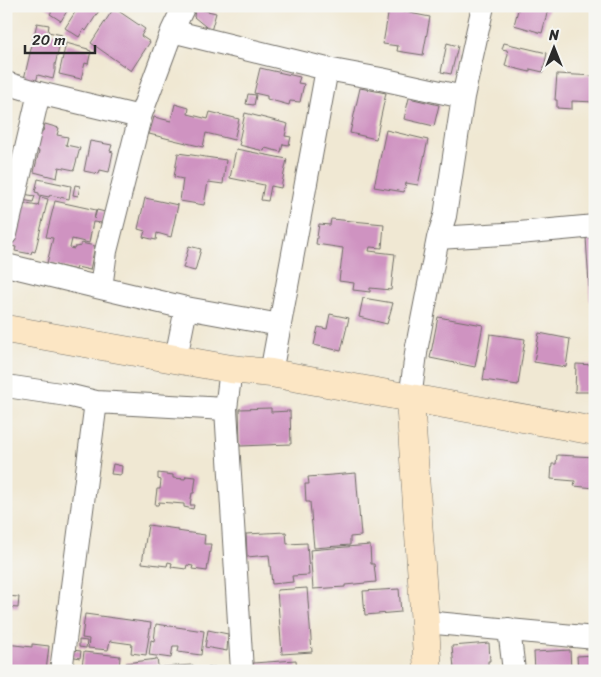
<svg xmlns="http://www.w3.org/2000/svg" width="601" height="677" font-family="Sriracha,sans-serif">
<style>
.building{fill:#cf93c1}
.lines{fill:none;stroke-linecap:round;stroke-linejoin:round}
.street-casing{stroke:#706d66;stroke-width:24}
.secondary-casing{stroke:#706d66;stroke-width:29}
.street{stroke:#fff;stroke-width:22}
.secondary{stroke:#fce6c4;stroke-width:28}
</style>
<rect width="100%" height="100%" fill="#f6f6f2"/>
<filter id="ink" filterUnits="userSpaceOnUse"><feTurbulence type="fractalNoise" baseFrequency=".02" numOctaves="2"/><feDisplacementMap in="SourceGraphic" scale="10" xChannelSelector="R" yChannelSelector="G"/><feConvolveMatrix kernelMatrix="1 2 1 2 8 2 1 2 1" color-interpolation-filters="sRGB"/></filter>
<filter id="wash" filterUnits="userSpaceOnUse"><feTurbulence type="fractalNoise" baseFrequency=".0096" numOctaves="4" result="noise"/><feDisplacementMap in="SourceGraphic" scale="20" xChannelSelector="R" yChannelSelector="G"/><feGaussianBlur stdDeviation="1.12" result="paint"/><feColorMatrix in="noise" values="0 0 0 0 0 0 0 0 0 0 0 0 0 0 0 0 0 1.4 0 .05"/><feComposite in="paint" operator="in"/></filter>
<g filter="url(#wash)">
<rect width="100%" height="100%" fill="#f0e8d3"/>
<g id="blocks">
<!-- building -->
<path class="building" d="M44,6H70L61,21L50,14L52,11Z
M79,6H102L86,31L84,29L79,37L65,28Z
M519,6H549L542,33L514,25Z
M114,8L145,29L141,36L150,42L131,71L91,43Z
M195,8L216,13L211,31L194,17Z
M389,9L430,17L423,55L397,51L398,46L383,44Z
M37,23L49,25L48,32L62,35L55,65V70L53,79L38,75L36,82L24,79Z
M66,43L88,49V50L91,51L88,64L85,63L81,79L59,74Z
M447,43L458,46L451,74L441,72Z
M504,43L547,53L543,72L530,69V72L505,66L508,54L507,50L502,49Z
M260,68L300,77L298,83L304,84L300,102L290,101L289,105L267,99V96L254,93Z
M557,74L595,76V102L572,101V109L557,108V100H555Z
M360,88L386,93L376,139L350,133Z
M248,94L256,95L254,105L246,104Z
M409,98L439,105L434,126L404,119Z
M593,103H595V124H592Z
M175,104L189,108L188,114L208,119L210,112L239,119L234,140L206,133L203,147L149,134L154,117L171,121Z
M245,113L288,124L285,136L291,137L289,145L283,144L281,152L265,148L264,151L239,145L240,142L239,141Z
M45,124L59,128L57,135L68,137L66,145L80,148L74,170L59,167L57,178L34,172L39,151L34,150L39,131H43Z
M386,130L428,140L418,185L406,183L404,192L374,187Z
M90,141L112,145L110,151L113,152L109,172L100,170L99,174L84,171Z
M236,149L287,159L281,188L271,186L268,201L261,200L264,185L230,178Z
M178,153L226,160L223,184L208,182L204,205L180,201L183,179L174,177Z
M38,179L71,186L69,199L50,195L49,197L39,195V193L35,192Z
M75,185L80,186L78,196L73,195Z
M23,194L35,196L33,202L22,200Z
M40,197L48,199L35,252L32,251L31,254L15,251L16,247L11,246L21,203L38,206Z
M145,198L178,205L171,237L157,233L156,240L143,237L145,231L138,229Z
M55,201L96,210L94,219L97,210L105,212L102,223L93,222L89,243L72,239L70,248L74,249L75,247L81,246V243L95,246L90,270L77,267L76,270L47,263L53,238L46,237Z
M331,219L384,224L382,248L370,247L369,251L395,254L391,290L370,288V292L353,290L354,283L339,281L343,248L316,244L319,224L330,225Z
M586,237H595V301H590Z
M189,246L201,249L195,271L183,268Z
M363,298L393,303L387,324L359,317Z
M330,314L349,318L341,351L314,345L318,327L327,329Z
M438,317L483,325L475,367L430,358Z
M539,333L570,339L566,367L534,362Z
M490,334L525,339L518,385L483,380Z
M576,364L595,365V392H575Z
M271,408V412L290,411L291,444L240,446L239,409Z
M557,455L595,457V488L574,486L575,481L551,479L552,464H556Z
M113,464L122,466L121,475L111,474Z
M158,473L173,475V478L185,479L186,476L196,477L194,493H192L190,505H194L193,509L184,507V504L159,502L158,505H155L157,489H160L161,480L158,479Z
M356,473L361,536L350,537V545L314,548L310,502H306L305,484H309L308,477Z
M148,525L177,529V531L205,535L204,544H211L207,571L192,569L193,566L187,565L186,569L171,567L172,563L168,562L167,566L142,563Z
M286,532L287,544L307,543L309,575L292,576L293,582L272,584L269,555L247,557L246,534Z
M370,545L371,564H374L376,582L345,585V587L313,589L310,550Z
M307,588L312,652L282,654L277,590Z
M399,589L401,612L365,615L363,591Z
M6,596L19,597L18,608L6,607Z
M85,614L151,623L146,655L131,653L132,644L110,641L108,650L88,648L89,639L82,638Z
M156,624L204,631L201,655L178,652L179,646H173L171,658L149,655L151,640L154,641Z
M208,630L228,634L227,651L205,647Z
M79,640L87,641L86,648L79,647Z
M489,643L490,661H488V668H479V671H456V669H454L452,646Z
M6,644L32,647V644L49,646L46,671H6Z
M72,650L81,651L80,658L70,656Z
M570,650L571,671H535L534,652Z
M84,652L120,656L119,671H73V666H82Z
M595,655V671H578L577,656Z
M157,659L159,671H127L126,663Z
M296,660L297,671H253V663Z
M193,665L194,671H162V667Z
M215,667V671H198V668Z"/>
</g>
</g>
<g filter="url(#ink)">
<use href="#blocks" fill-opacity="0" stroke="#706d66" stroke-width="1"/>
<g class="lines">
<defs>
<path id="street" d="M172,31L327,69L381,79L463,97
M6,83L39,93L140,117
M6,234L39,93
M438,238L519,233L595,226
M6,265L101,288
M186,308L280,325
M176,358L186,308L101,288L106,251L140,117L172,31L184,6
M271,373L327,69
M6,386L67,395L96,402L226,409L231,369
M410,399L417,346L438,238L445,216L463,97L483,6
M226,409L242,671
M425,622L595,638
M509,629L514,671
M61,671L96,402"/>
<path id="secondary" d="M6,329L231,369L271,373L595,431
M410,399L428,671"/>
</defs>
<!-- street casing -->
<use href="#street" class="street-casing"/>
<!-- secondary casing -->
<use href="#secondary" class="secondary-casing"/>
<!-- street -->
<use href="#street" class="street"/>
<!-- secondary -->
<use href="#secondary" class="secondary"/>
</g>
</g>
<!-- margin -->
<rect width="601" height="677" fill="none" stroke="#f6f6f2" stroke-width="25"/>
<!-- north arrow -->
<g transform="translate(554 48)" stroke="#f6f6f2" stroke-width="4" paint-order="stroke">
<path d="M0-4L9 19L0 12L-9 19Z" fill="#2b2b2b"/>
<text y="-8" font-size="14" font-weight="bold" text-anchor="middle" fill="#2b2b2b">N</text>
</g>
<!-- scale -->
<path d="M25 45v8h70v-8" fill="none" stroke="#2b2b2b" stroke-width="2.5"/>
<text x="32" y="45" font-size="15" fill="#2b2b2b" stroke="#f6f6f2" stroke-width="4" paint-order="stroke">20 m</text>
</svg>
